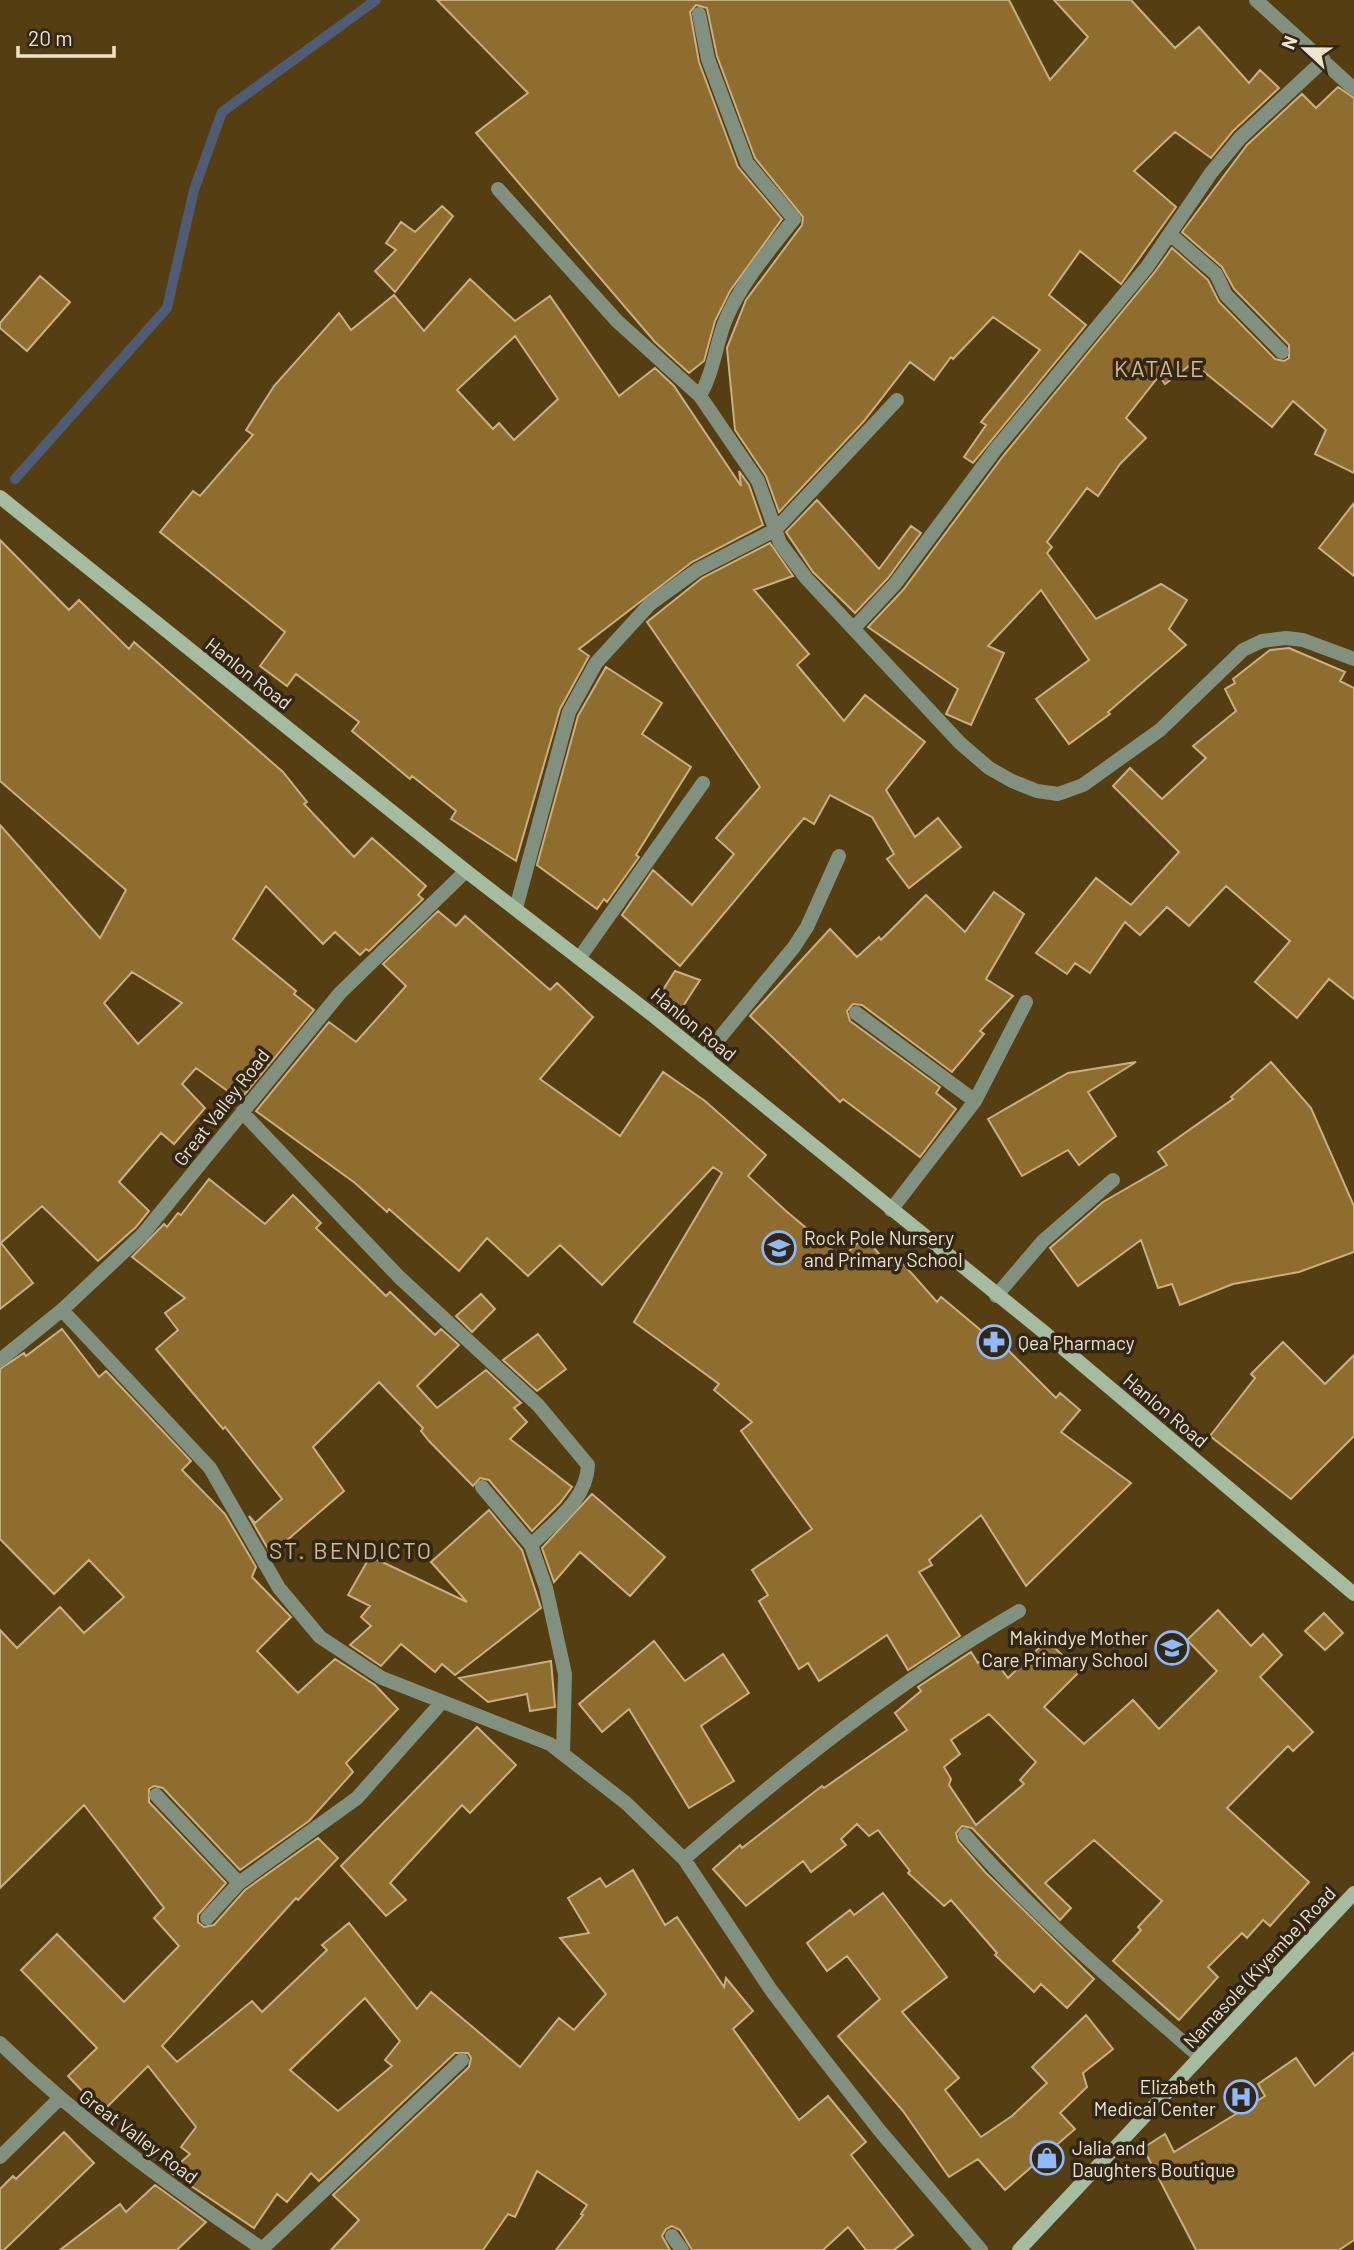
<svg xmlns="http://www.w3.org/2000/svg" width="1354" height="2250" font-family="Barlow,sans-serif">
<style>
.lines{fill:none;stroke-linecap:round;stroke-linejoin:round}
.stream{stroke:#4e5c76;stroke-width:10}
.building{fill:#8f6d2e;stroke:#c9af81;stroke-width:2;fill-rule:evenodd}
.street{stroke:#82917f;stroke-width:14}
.secondary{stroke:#a5bca1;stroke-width:14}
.labels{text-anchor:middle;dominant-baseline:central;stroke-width:7;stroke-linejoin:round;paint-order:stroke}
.street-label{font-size:19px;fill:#f1e3cc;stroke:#322715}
.poi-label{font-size:19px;fill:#f1e3cc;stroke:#322715;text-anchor:start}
.quarter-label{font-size:23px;letter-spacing:2px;fill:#d5ba8d;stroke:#322715}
</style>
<rect width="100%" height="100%" fill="#553e11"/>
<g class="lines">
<!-- stream -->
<path class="stream" d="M15,479L167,308L194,190L222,112L376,0"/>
</g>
<!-- building -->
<path class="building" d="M437,0H1009L1050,80L1088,37L1054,0H1131L1175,48L1199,27L1249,83L1260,70L1279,88L1233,131L1211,158L1175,132L1134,171L1176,207L1121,284L1080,251L1049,295L1086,325L973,463L964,457L986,425L981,422L1040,350L993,317L953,359L951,357L934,380L910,362L864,421L779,512L766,476L735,430L727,348L746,300L802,225L803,217L755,158L717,56L707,8L696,5L690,12L699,62L738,167L782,219L730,291L715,321L704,361L689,373L655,342L476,133L528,93Z
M1338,87L1354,98V473L1315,454L1326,430L1293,401L1272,427L1193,363L1165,384L1159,376L1126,418L1146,438L1120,464L1098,496L1087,488L1047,542L1052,547L1047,553L1096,619L1161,584L1187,600L1169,629L1186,645L1108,712L1110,714L1069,744L1036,699L1089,660L1041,590L988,646L1004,653L971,725L946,714L958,689L868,627L903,590L1003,456L1154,273L1172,248L1208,280L1219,302L1275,359L1284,361L1289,358V345L1234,289L1222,267L1182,232L1247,145L1302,94L1316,108Z
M442,206L453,216L395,292L375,271L396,250L386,243L401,222L415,232Z
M40,276L70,302L27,351L0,328V323Z
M470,279L515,321L550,296L619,396L655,368L674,386L741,486L739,471L749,485L763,525L692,562L579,649L589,656L560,709L516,861L451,819L456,811L412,776L410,779L352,731L359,722L296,674L287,686L260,666L285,632L160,532L193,491L200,496L253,435L246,430L274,386L339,313L351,330L394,295L424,331ZM515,336L558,399L514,440L499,423L493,429L457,390Z
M817,500L879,569L911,526L921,533L888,578L855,613L813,572L786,532Z
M1354,503V576L1319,548Z
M0,540L69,610L79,600L129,649L134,642L283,772L307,802L304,804L354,857L372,838L426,886L418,895L423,899L369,951L366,949L360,955L335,932L323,944L266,886L233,939L296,991L294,994L314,1010L240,1100L196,1068L182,1084L205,1108L174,1144L161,1133L119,1182L149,1211L136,1227L98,1261L42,1206L1,1243L33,1283L0,1309V825L100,938L126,890L0,781ZM132,972L182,1003L138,1044L104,1003Z
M770,543L793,576L754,590L809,654L797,665L844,721L865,695L925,742L886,790L915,837L938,818L961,847L909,888L887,859L894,854L872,817L830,795L814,824L804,818L680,966L622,915L653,870L692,905L734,854L716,838L760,787L647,622L702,578Z
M1289,648L1345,672L1340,681L1354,688V999L1329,979L1297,1018L1255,982L1290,941L1226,886L1189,926L1167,907L1140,935L1125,922L1090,973L1075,963L1067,974L1036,953L1096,878L1131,905L1179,852L1113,786L1130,768L1162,799L1206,758L1193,746L1236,711L1225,689L1235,683L1233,679L1270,650Z
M606,667L662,703L642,734L691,767L636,855L639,857L607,902L604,899L597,909L537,865L578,716Z
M994,892L1024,914L986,979L1013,996L980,1031L984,1034L952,1072L862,1005L853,1004L847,1011L850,1021L940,1087L936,1093L956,1109L920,1157L843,1099L840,1102L750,1016L830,929L857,957L879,937L881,940L926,895L965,932Z
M438,911L456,926L465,916L550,990L557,983L593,1017L540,1079L620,1136L663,1072L705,1101L766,1155L748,1176L786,1211L842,1258L864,1237L890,1266L898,1258L937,1302L941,1297L983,1332L986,1328L1056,1398L1060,1393L1080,1410L1061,1432L1131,1483L1026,1586L981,1515L929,1560L932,1565L919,1572L960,1636L908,1670L887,1635L819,1681L808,1663L799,1669L759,1601L768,1595L752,1570L812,1529L741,1431L752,1422L714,1390L719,1384L634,1322L722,1173L713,1167L602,1285L560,1245L528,1276L487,1238L459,1271L389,1209L387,1212L355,1183L256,1111L329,1022L356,1042L406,986L383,964Z
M675,971L700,980L674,1020L654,1004Z
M1136,1062L1088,1092L1116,1136L1079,1165L1068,1150L1022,1176L988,1119L1068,1073Z
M1271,1062L1311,1108L1354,1206V1252L1299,1272L1233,1284L1180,1305L1172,1284L1158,1288L1141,1240L1078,1286L1050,1248L1103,1202L1167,1165L1158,1152L1233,1099L1231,1097Z
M209,1179L265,1224L293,1195L321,1223L316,1228L386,1296L390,1292L435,1335L441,1329L459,1345L417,1386L437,1408L486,1370L521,1403L514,1408L527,1422L510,1439L572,1487L560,1503L532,1531L489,1480L480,1478L473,1486L429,1441L421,1431L423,1428L379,1382L313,1447L344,1491L271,1554L249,1516L255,1523L282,1499L225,1427L223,1429L156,1349L178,1330L165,1313L185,1298L132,1257L164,1224L167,1227L178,1213L181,1215Z
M481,1294L495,1309L472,1332L456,1316Z
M62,1329L99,1377L106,1371L191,1461L182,1470L225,1514L256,1567L252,1577L291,1617L257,1651L298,1693L335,1659L375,1685L398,1709L346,1763L353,1772L309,1821L240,1870L163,1788L154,1786L149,1789V1802L226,1883L198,1915V1922L204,1927L214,1925L245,1890L318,1838L338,1858L298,1900L296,1898L162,2046L177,2062L252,2001L262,2012L327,1950L322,1945L349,1923L417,2009L431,1992L520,2067L559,2018L574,2030L606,1994L560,1938L589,1933L568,1898L600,1878L606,1887L633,1870L665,1925L677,1917L724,1987L726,1978L753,2011L733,2029L799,2120L828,2096L866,2142L851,2155L913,2235L894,2250H866L848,2227L823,2250H692L680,2230L672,2226L666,2229L662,2236L670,2250H556L583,2215L581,2214L587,2205L537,2171L515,2217L508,2214L483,2250H331L359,2220L333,2195L469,2067L471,2058L468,2053H455L319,2181L311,2173L287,2202L277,2194L254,2228L170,2172L190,2154L181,2147L196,2127L148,2066L102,2112L68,2076L97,2048L21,1970L57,1934L124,2002L179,1946L154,1918L164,1908L84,1805L0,1888V1630L17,1648L60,1607L84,1633L124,1597L89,1560L54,1594L0,1539V1369L24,1353L26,1356ZM365,1998L400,2041L385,2060L392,2066L338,2111L290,2070Z
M538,1334L566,1369L537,1391L503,1360Z
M1283,1342L1325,1384L1354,1355V1436L1291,1499L1210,1436L1255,1378L1251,1374Z
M592,1494L665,1557L630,1596L580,1552L554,1582L542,1548Z
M489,1510L522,1550L541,1608L455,1675L442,1664L435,1672L401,1644L381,1666L350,1645L371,1626L361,1617L370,1606L348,1595L368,1560H378L467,1602L431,1562Z
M1218,1610L1251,1646L1263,1634L1282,1655L1260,1677L1313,1732L1293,1751L1288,1746L1227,1808L1309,1882L1270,1926L1263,1920L1247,1938L1242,1933L1208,1967L1218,1977L1179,2020L1113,1961L1141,1930L1138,1927L1162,1901L1094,1840L1045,1883L1071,1908L1060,1920L972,1828L962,1826L956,1833L958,1841L985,1872L1094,1979L1067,2008L1041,1984L1034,1992L995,1955L997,1953L951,1900L944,1906L908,1873L910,1871L878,1830L869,1836L857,1824L841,1839L846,1845L811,1872L803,1861L746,1906L713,1869L740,1845L742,1848L822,1786L824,1788L907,1730L895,1713L921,1691L918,1687L971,1652L978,1663L990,1654L1008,1678L1047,1640L1079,1672L1044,1707L1084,1744L1133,1700L1159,1729L1217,1671L1187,1640ZM989,1714L1036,1762L1020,1780L1024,1784L976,1825L949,1785L951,1779L944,1767L960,1754L951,1740Z
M1324,1613L1343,1633L1325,1650L1305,1631Z
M654,1641L685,1681L723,1654L749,1693L701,1726L734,1781L689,1808L629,1709L602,1732L579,1704Z
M551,1661L555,1707L530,1711L527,1694L488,1702L459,1678Z
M477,1727L516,1765L470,1813L462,1805L390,1883L406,1900L386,1916L341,1866Z
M883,1893L947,1977L902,2012L959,2078L945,2090L981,2137L1012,2116L1047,2083L1032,2067L1086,2015L1113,2049L1083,2073L1087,2087L1060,2113L1075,2129L1005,2190L978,2159L949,2177L903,2111L838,2036L880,1999L847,1956L827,1971L807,1943L850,1910L854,1915Z
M1354,2052V2240L1339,2250H1196L1143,2148L1165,2134L1174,2152L1265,2096L1258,2084L1296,2058L1315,2086Z
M64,2132L94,2163L4,2250H0V2189L13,2176L16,2179Z
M155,2185L206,2222L177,2250H60L120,2204L126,2212Z"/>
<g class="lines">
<!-- street -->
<path class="street" d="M1256,0L1354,89
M699,14L708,59L747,163L794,219C769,251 739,285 724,324C715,349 713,373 700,396
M498,189L617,321L700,396L758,481L780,543L806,578L960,743L989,768L1012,781L1037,791L1058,794L1083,785L1160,730L1243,650L1262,641L1286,638L1303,640L1354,659
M1170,234L1216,274L1226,295L1282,352
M854,628L895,584L995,450L1147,267L1211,173L1240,138L1324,60
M516,908L569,712L596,663L650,604L697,570L775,530L897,400
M580,957L703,783
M856,1013L975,1101
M704,1057L794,947L807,927L839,856
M242,1112L399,1277L538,1405L588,1465C587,1500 554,1522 531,1545
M891,1210L975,1101L1026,1002
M996,1296L1043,1241L1113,1180
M62,1310L210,1468L279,1588L320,1637L382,1678L550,1744L626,1803L684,1859L771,1990L815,2048L880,2131L981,2250
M0,1360L62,1310L143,1234L340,993L466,871
M482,1487L531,1545L546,1588L565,1674L563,1754
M156,1795L239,1883
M965,1835C1036,1917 1119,1986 1200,2057
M684,1859C789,1768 898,1681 1019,1611
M207,1918L239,1883L357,1798L442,1702
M0,2043C81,2121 171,2187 264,2250
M0,2157L59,2099
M672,2236L682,2250
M262,2249L462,2060"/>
<!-- secondary -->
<path class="secondary" d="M0,497L466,871L655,1017L1045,1333L1354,1594
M1019,2250L1354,1893"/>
</g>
<!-- icons -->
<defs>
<symbol id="school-ring" viewBox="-11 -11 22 22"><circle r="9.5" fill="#322715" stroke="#8fb8fd" stroke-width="1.5"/><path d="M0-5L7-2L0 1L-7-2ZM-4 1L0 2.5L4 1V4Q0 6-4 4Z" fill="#8fb8fd"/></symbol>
<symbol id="pharmacy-ring" viewBox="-11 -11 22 22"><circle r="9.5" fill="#322715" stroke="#8fb8fd" stroke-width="1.5"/><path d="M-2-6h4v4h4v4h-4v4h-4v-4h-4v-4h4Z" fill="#8fb8fd"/></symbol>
<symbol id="hospital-ring" viewBox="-11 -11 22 22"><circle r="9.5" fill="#322715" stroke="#8fb8fd" stroke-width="1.5"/><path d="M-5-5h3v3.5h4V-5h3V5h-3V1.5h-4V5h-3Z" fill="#8fb8fd"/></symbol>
<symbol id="shop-ring" viewBox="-11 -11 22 22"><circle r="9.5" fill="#322715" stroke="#8fb8fd" stroke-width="1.5"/><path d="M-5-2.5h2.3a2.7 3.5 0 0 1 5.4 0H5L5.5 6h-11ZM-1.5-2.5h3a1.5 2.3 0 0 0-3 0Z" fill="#8fb8fd"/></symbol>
</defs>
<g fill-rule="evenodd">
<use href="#school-ring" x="760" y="1229" width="38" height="38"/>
<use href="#pharmacy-ring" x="975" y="1323" width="38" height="38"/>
<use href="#school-ring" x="1153" y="1629" width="38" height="38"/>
<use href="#hospital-ring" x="1222" y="2078" width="38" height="38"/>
<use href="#shop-ring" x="1028" y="2139" width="38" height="38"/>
</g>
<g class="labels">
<!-- street labels -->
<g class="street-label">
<text transform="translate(249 673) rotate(38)">Hanlon Road</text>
<text transform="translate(694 1024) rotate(39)">Hanlon Road</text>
<text transform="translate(221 1107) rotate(-52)">Great Valley Road</text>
<text transform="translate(1166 1410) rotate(40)">Hanlon Road</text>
<text transform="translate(1259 1967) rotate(-47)">Namasole (Kiyembe) Road</text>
<text transform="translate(139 2136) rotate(37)">Great Valley Road</text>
</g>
<!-- poi labels -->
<g class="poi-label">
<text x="804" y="1237">Rock Pole Nursery<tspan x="804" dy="22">and Primary School</tspan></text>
<text x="1018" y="1342">Qea Pharmacy</text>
<text x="1148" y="1637" text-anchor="end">Makindye Mother<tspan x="1148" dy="22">Care Primary School</tspan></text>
<text x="1216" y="2086" text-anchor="end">Elizabeth<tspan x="1216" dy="22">Medical Center</tspan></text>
<text x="1072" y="2147">Jalia and<tspan x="1072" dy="22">Daughters Boutique</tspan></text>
</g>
<!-- quarter labels -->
<g class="quarter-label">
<text x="1160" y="368">KATALE</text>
<text x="351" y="1550">ST. BENDICTO</text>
</g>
</g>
<!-- north arrow -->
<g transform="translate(1305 49) rotate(292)" stroke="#322715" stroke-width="5" paint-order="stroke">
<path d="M0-5L12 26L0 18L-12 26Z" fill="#f1e3cc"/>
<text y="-10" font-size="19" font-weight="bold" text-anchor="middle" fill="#f1e3cc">N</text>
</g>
<!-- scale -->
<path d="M18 46v10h96v-10" fill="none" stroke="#f1e3cc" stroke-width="3.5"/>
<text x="28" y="46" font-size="21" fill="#f1e3cc" stroke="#322715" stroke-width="5" paint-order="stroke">20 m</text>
</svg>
